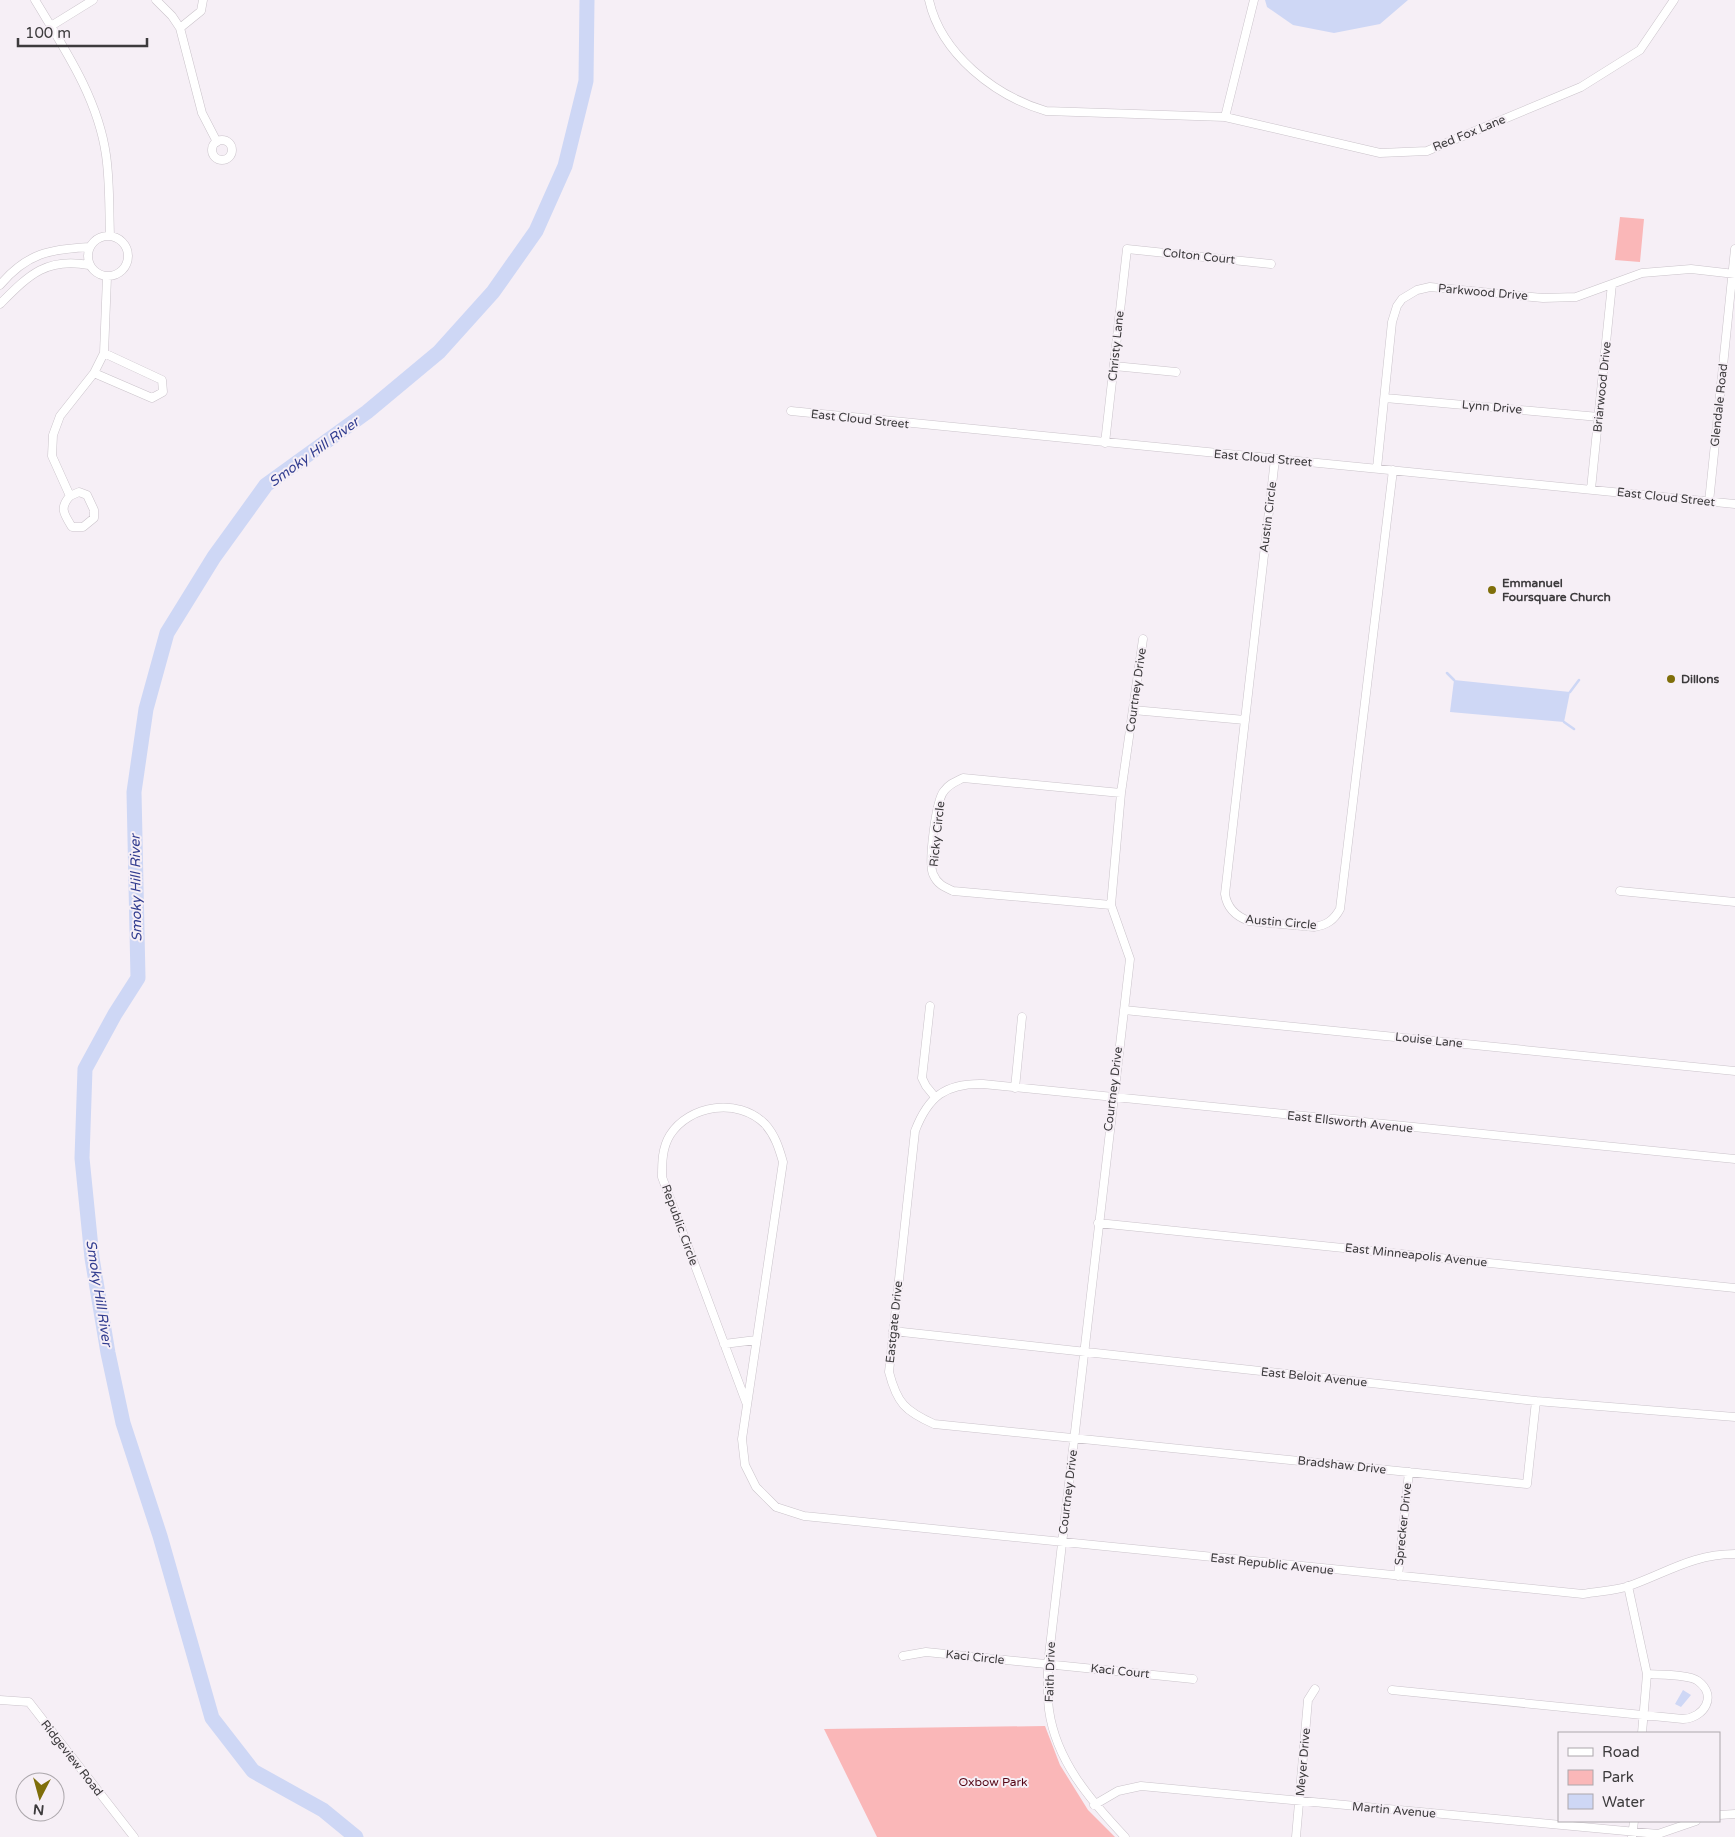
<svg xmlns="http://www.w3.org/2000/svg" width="1735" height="1837" font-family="'Varela Round',sans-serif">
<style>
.green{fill:#fab7b8}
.water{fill:#ced7f5}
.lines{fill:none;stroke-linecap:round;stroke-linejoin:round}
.stream{stroke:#ced7f5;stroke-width:2.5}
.river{stroke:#ced7f5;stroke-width:15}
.street-casing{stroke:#cac3ca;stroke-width:9}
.street{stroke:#fff;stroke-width:8}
.poi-dot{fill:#7f6e0a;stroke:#f6eff6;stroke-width:2}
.labels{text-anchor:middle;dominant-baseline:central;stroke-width:4;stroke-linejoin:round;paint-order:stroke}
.street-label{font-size:12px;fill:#3d3b3d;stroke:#f6eff6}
.poi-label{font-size:12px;font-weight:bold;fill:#3d3b3d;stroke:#f6eff6;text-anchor:start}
.park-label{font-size:12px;fill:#540514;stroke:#f6eff6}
.water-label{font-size:14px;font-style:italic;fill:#323d90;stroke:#f6eff6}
</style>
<rect width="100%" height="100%" fill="#f6eff6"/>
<!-- green -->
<path class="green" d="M1620,217L1644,219L1640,262L1615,260Z
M1045,1726L1060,1765L1088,1810L1115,1837H877L824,1729Z"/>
<!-- water -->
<path class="water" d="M1265,0H1408L1380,24L1334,33L1293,25L1267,7Z
M1454,680L1570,692L1564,722L1450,712Z
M1683,1690L1691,1695L1681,1707L1675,1704Z"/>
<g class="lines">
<!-- stream -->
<path class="stream" d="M1447,673L1454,680
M1570,692L1579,680
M1564,722L1574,729"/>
<!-- river -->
<path class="river" d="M356,1837L323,1810L253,1771L212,1718L160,1536L123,1423L108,1353L92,1258L82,1158L85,1069L115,1014L138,978L134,792L146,709L167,633L214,557L266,485L367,412L439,352L493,292L536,231L565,166L586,81L587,0"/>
<defs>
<path id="street" d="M35,0C64,48 98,98 106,155C110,182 109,209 110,236
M156,0L172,16L180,28L202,113L217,142
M929,0C941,54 995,96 1046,111L1225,117L1380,153L1427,151L1581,87L1640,50L1674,0
M51,26L93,0
M180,28L201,11L203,0
M1225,117L1254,0
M212 150a10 10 0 1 1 20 0a10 10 0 1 1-20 0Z
M88 256a20 20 0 1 1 40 0a20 20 0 1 1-40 0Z
M0,285C27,253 50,249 90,247
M0,304C29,275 46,257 89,265
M1114,366L1176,372
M94,373L152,398L163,392L162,380L104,353
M1385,398L1599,417
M791,411L1735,504
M1105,443L1127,249L1271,264
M1275,459L1225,894C1227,908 1235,916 1249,921L1314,927C1327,925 1334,920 1340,909L1393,470
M1377,468L1392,322L1397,306L1402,299L1417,290L1430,287L1543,298L1576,297L1642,273L1691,269L1735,274
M1591,489L1612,284
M70,496L79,492L87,495L94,510V518L83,527H72C64,514 59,508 70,496L52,456L53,435L60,416L94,373L104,353L107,277
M1709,502L1735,249
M1133,710L1245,720
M1620,891L1735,902
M1111,905L953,891C944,887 937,884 933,874C928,863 936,800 944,791C949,784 955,782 963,778L1121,793
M930,1006L922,1078L926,1086L935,1097
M1124,1010L1735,1071
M1015,1088L1022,1017
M1098,1223L1735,1288
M893,1331L1536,1401L1735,1417
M724,1344L756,1340
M1536,1401L1527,1484L934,1424C905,1411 897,1403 889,1372L915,1131C928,1097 945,1083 983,1084L1735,1159
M746,1402L662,1177C662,1163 662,1148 670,1135C689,1105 738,1097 765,1124C775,1135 779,1148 783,1162L742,1439L745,1465L756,1487L776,1507L804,1516L1583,1594C1598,1591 1615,1591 1629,1586C1666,1573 1693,1554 1735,1554
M1398,1576L1409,1472
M1628,1586L1647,1674L1642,1733
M903,1656L926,1652L1193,1679
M1392,1690L1683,1719C1704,1718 1718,1696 1698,1681C1689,1674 1659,1675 1647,1674
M0,1700L29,1702L134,1837
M1094,1805L1118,1791L1141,1786L1658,1834L1696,1821
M1719,1815L1735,1814
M1125,1837C1091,1801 1056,1761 1049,1710C1047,1695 1048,1679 1048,1664L1130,959L1111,905L1121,793L1143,639
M1296,1837L1308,1700L1315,1689
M1632,1837L1634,1821"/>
</defs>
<!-- street casing -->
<use href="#street" class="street-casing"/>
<!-- street -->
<use href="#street" class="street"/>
</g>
<!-- markers -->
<g class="poi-dot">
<circle cx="1492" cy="590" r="5"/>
<circle cx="1671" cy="679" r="5"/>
</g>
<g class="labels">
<!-- street labels -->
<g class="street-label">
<text transform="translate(1469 133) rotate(-22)">Red Fox Lane</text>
<text transform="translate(1199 256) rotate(6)">Colton Court</text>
<text transform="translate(1483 292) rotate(5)">Parkwood Drive</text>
<text transform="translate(1116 346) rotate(-84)">Christy Lane</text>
<text transform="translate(1602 387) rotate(-84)">Briarwood Drive</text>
<text transform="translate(1719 405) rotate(-84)">Glendale Road</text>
<text transform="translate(1492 407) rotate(5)">Lynn Drive</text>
<text transform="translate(860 419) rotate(6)">East Cloud Street</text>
<text transform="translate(1263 458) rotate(5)">East Cloud Street</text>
<text transform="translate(1666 497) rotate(6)">East Cloud Street</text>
<text transform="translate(1268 517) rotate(-83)">Austin Circle</text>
<text transform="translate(1136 690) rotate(-82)">Courtney Drive</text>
<text transform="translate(937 834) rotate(-84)">Ricky Circle</text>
<text transform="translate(1281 922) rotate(5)">Austin Circle</text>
<text transform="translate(1429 1040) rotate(6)">Louise Lane</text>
<text transform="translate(1113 1089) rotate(-83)">Courtney Drive</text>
<text transform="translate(1350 1122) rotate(6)">East Ellsworth Avenue</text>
<text transform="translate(680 1225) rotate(70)">Republic Circle</text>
<text transform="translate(1416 1255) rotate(6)">East Minneapolis Avenue</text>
<text transform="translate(894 1322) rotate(-84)">Eastgate Drive</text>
<text transform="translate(1314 1377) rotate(6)">East Beloit Avenue</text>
<text transform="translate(1342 1465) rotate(6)">Bradshaw Drive</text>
<text transform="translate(1068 1492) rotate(-83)">Courtney Drive</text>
<text transform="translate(1403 1524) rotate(-84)">Sprecker Drive</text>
<text transform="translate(1272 1564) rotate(6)">East Republic Avenue</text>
<text transform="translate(975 1657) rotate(6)">Kaci Circle</text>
<text transform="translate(1120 1671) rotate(6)">Kaci Court</text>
<text transform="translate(1050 1672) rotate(-88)">Faith Drive</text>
<text transform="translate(72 1758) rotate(52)">Ridgeview Road</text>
<text transform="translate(1303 1762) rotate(-85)">Meyer Drive</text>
<text transform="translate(1394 1810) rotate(5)">Martin Avenue</text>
</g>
<!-- poi labels -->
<g class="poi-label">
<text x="1502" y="583">Emmanuel<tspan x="1502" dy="14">Foursquare Church</tspan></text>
<text x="1681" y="679">Dillons</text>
</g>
<!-- park labels -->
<g class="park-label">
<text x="993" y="1782">Oxbow Park</text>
</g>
<!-- water labels -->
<g class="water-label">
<text transform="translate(314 452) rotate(-36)">Smoky Hill River</text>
<text transform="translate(136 888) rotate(-91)">Smoky Hill River</text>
<text transform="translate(99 1293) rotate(81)">Smoky Hill River</text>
</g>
</g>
<!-- legend -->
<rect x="1558" y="1732" width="162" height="90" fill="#f6eff6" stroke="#aca7ac"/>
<rect x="1568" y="1748" width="25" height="8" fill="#ffffff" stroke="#aca7ac"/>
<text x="1602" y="1757" font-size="15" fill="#3d3b3d">Road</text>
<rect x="1568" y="1770" width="25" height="15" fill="#fab7b8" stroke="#aca7ac"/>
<text x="1602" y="1782" font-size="15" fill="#3d3b3d">Park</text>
<rect x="1568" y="1794" width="25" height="15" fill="#ced7f5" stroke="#aca7ac"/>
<text x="1602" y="1807" font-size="15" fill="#3d3b3d">Water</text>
<!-- north arrow -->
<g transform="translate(40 1797) rotate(186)"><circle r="24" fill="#f6eff6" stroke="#aca7ac"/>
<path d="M0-4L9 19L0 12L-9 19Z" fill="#7f6e0a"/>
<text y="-8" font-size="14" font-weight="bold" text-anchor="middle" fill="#3d3b3d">N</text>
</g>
<!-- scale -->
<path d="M18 38v8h129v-8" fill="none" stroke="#3d3b3d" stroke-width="2.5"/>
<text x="25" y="38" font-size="15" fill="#3d3b3d" stroke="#f6eff6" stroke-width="4" paint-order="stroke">100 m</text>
</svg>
